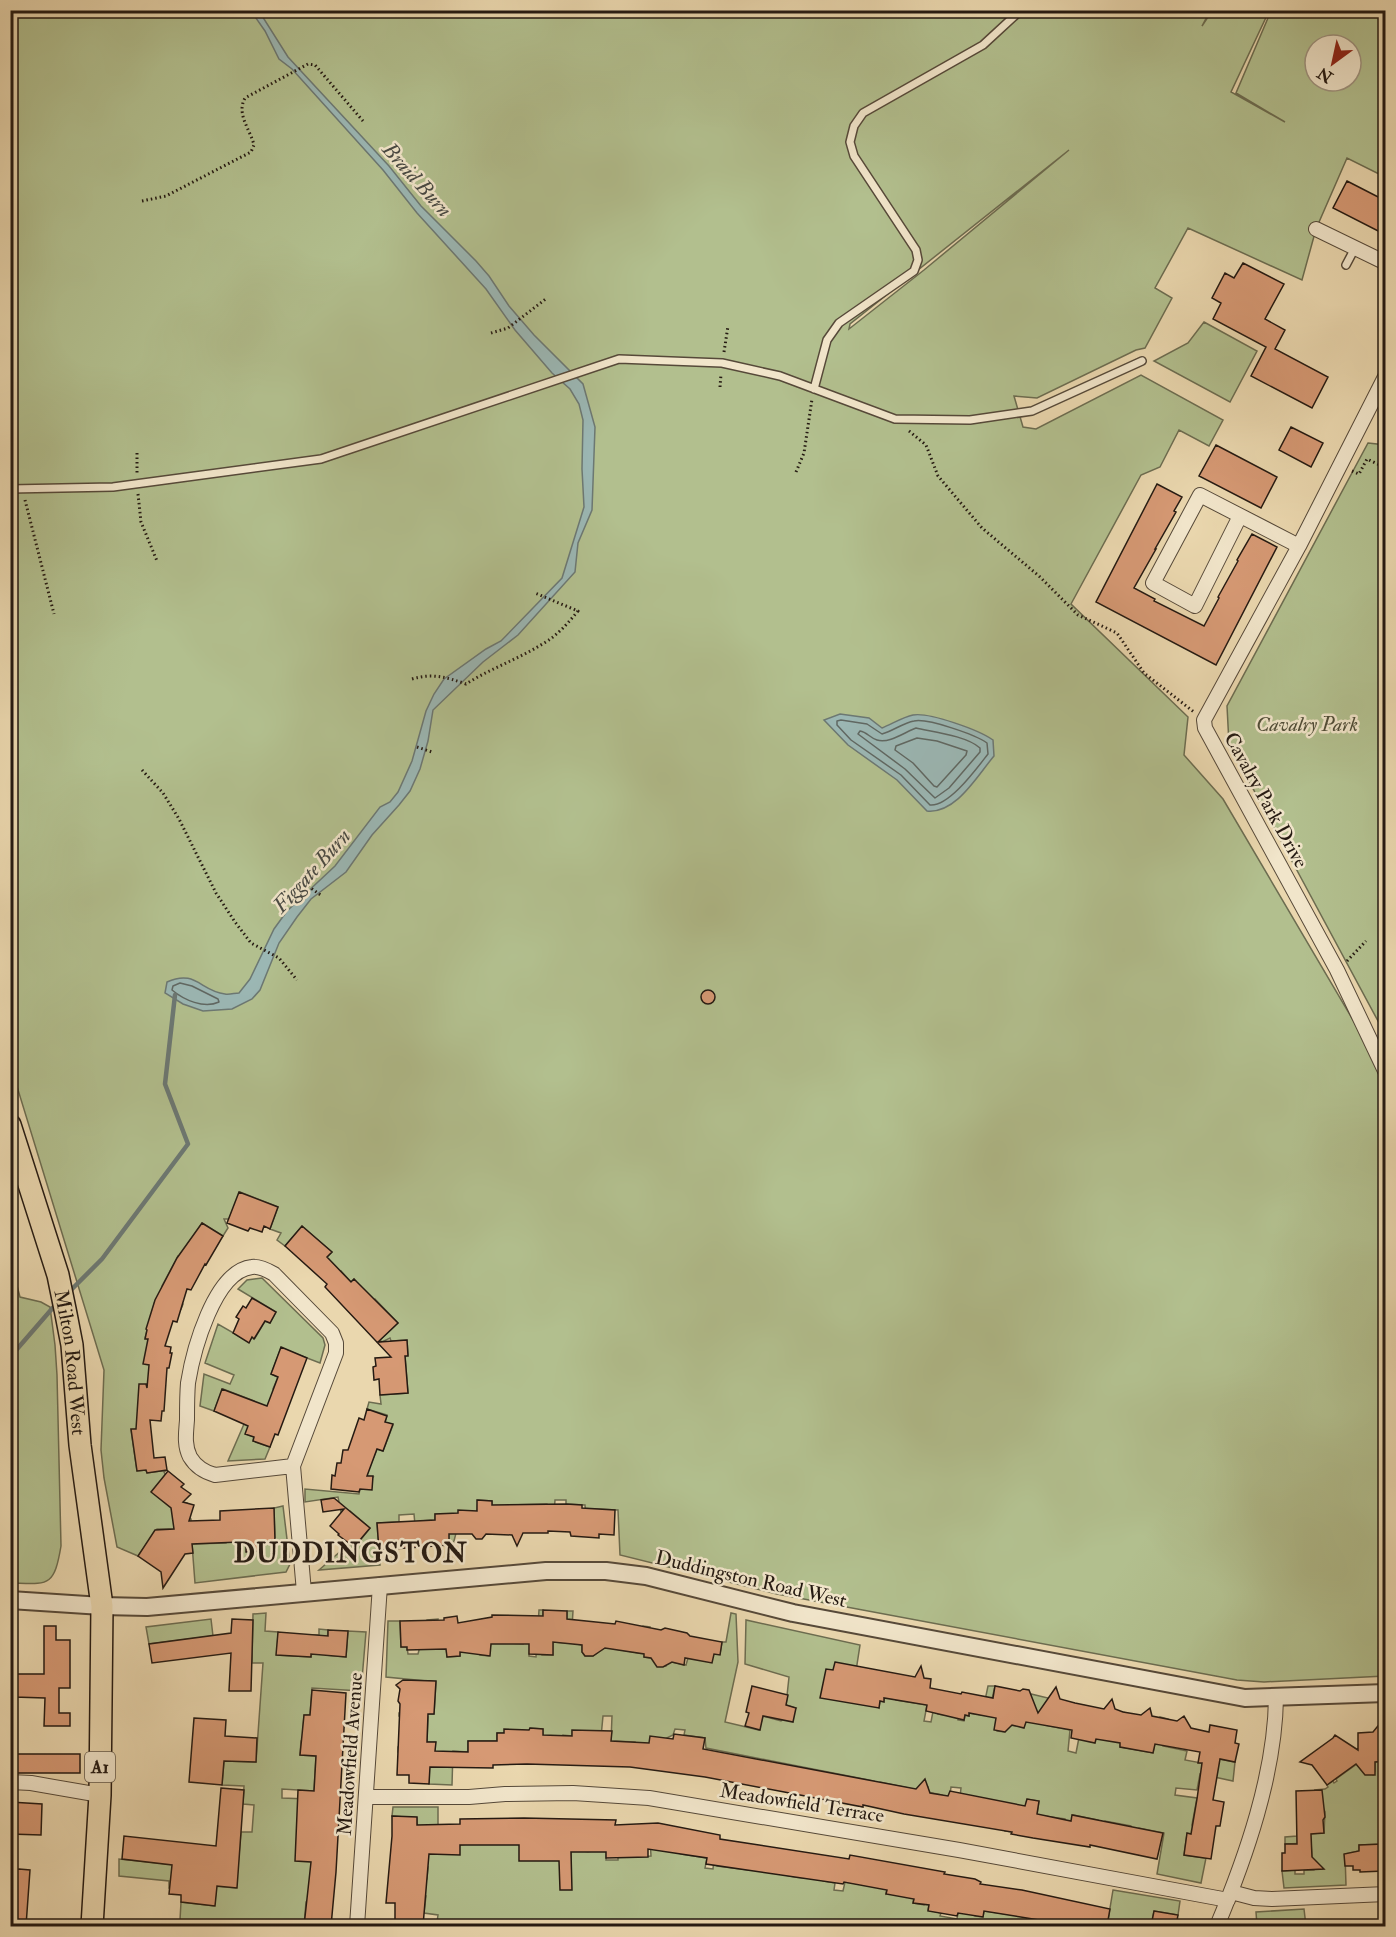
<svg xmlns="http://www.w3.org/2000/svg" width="1396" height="1937" font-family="'IM FELL Double Pica',serif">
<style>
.green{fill:#b2bf8e;stroke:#6c6c50;stroke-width:1.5;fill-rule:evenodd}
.water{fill:#9bb7b4;stroke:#6c7873;stroke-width:1.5}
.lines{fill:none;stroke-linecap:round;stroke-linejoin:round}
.shore{stroke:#606863;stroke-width:1.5}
.stream{stroke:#6c7873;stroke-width:4.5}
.building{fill:#d69974;stroke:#251a12;stroke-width:1.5}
.service-casing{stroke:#564939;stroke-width:10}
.minor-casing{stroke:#564939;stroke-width:16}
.tertiary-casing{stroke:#564939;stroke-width:20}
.primary-casing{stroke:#251a12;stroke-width:24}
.path{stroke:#251a12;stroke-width:3;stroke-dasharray:1.5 3;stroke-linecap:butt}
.service{stroke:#f1e5ca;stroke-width:7}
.minor{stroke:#f1e5ca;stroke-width:14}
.tertiary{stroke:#f1e5ca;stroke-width:16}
.primary{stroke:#ead7ae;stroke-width:21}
.labels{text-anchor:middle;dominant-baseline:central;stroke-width:5;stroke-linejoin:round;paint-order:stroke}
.shield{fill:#f1e5ca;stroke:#625749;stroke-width:1.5}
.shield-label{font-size:18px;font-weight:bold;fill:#251a12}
.park-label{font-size:20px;font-style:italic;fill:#4f4c37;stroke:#f1e5ca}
.street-label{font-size:20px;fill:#251a12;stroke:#f1e5ca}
.water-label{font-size:21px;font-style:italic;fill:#484943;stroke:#f1e5ca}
.district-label{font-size:26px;font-weight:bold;letter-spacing:1.5px;fill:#251a12;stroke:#f1e5ca}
</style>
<rect width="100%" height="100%" fill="#ead7ae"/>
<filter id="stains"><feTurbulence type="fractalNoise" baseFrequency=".00333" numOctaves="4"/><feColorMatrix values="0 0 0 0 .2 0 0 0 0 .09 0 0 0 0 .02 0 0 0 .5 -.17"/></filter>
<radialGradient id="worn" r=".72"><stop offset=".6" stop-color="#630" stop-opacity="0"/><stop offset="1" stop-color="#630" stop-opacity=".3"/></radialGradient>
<!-- green -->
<path class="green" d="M11,11H1210L1202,26L1212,11H1269L1231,92L1285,122L1236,93L1271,11H1385V177L1347,158L1316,229L1302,280L1188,228L1155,288L1172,298L1145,348L1136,350L1037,398L1014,396L1023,427L1036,429L1141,375L1223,420L1209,446L1179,430L1160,467L1141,475L1071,604L1188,717L1184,755L1223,799L1363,1037L1385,1084V1676L1264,1682L1237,1680L777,1594L620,1555L618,1510L594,1509L586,1520L585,1505L566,1504V1500H555L554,1514L547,1504L507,1505L492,1511V1501L478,1500L477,1511L456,1533L453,1545H449L448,1520L444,1514H435V1520L420,1521V1525H415L414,1514L399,1515V1522L377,1523L380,1565L319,1570L350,1543L355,1547L370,1528L350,1511L345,1516L341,1512L338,1497L305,1502V1489L359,1494L360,1489L373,1477L366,1476L377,1449L383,1451L393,1425L385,1422L387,1415L367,1409L369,1402L381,1404L380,1395L408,1393L405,1356L408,1355L407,1340L391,1341L390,1338L382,1342L380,1340L398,1323L375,1299L372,1302L354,1279L351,1282L341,1271L339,1272L326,1258L332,1252L302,1226L285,1246L277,1240L281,1233L270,1229L278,1207L240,1192L229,1219H224L228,1228L223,1236L202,1223L183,1251L189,1261L178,1256L162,1286L166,1295L183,1304L181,1309L155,1301L145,1338L148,1339L152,1366L147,1386L143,1423L150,1424V1427L131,1430L137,1471L146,1470L147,1473L167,1470L164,1472L181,1504L184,1502L187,1503L183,1516L191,1519L192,1537L174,1529H157L138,1556L117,1547L104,1478L101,1450L104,1370L11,1067ZM1315,45H1351V81H1315ZM1069,150L924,270L849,329L850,324Z
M1204,322L1257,351L1230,402L1154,361L1188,343Z
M1368,443L1386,445L1385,1034L1229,744L1227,706Z
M262,1278L323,1338L325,1345L320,1363L281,1348L271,1374L278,1377L273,1389L279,1392L246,1434L254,1437L253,1441L270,1447L265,1459L228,1461L254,1401L223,1389L214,1411L200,1406L204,1374L230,1384L234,1375L205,1363L218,1324L249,1342L252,1337L255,1338L265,1321L270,1323L276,1312L238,1289L247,1280Z
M16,1282L20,1297L41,1302L50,1307L55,1345L57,1375L61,1546C54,1588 48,1584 11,1583L10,1284Z
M283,1506L290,1564L286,1572L195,1583L192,1544L226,1543L236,1534L237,1545H246L247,1552L260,1551V1542L275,1541L274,1508Z
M539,1610H543L542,1655H553V1642L566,1643L567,1611H573L571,1643L582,1645V1652L585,1656H593L597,1653L598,1646L638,1653L643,1626L650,1627L644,1657L655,1659L657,1666H666L667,1661L686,1665L688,1658L714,1654H720L722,1642H726L731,1613L736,1614L738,1662L725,1722L759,1730L763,1716L781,1721L796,1708L786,1705L789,1677L745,1664L746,1620L860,1645L854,1684L879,1708L880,1701H884L886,1687L896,1700L927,1705L924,1721L931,1722L936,1696L940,1697L938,1714L945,1715L959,1714L958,1720L964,1721L965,1715L969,1716V1713L982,1715L988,1686H995L992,1699L1000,1701L995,1727L997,1731L1005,1732L1009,1725L1024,1727L1031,1694L1048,1698L1044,1725L1070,1730L1068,1751L1076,1753L1085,1707L1096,1739L1120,1724L1123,1712L1126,1713L1120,1747L1153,1753L1160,1717L1168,1719L1163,1746L1187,1751L1185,1760L1201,1763L1203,1756L1235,1762L1233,1781L1200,1774L1197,1790L1176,1788L1175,1795L1197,1798L1192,1825L1196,1835L1187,1834L1184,1855L1206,1858L1201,1883L1157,1874L1164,1833L1139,1828L1136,1839L1131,1826L1105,1821L1096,1832L1098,1820L1073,1815L1070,1828L1064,1827L1065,1819L1037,1815L1039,1801L1027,1799L1024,1813L1015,1811L1012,1832L1005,1831L1010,1804L960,1797L961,1788L951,1787L949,1802L942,1795L927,1792L928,1787L925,1784L916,1803L908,1788L880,1782L872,1792L874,1781L706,1748L705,1738L684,1735L685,1730L675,1729L673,1735L634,1754L635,1742L611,1741L612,1716H603L601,1737L572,1731V1736L563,1735V1739L543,1738V1729L530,1728L529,1733H497V1741H468V1752L453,1751L452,1785L429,1784V1773L422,1753L398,1752V1747L435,1749V1742H427L428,1717L399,1716V1713L434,1714L436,1682L386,1677L388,1621H400L401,1647H407L408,1654H418L427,1620L438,1619L436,1645L446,1644L447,1657L460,1656L459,1648L482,1638L480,1655L489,1656L491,1642L523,1644V1637H530L529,1656L536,1657Z
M266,1613L265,1631L278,1632L277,1655L311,1657L313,1635H319V1629L328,1630L326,1655L346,1657L348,1631L366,1632L361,1691L312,1688L310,1715H304L303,1730L319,1742L301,1741L300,1755L316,1756L314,1791L282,1789V1798L308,1799L313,1862L320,1903L306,1902L304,1926H246V1924L180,1920L181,1902L214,1906L216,1893L169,1888V1881L119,1876V1859L197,1867L213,1886L236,1888L241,1832H252L254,1805L243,1804L244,1786L222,1785L224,1761L256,1762L263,1663H252L253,1614Z
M211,1619L213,1636L149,1644L146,1627Z
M1385,1761V1844L1359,1845V1851L1345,1854L1346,1885L1284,1888L1282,1871L1295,1870V1874H1304V1870H1314L1316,1867L1312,1858L1311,1843L1285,1844V1837L1297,1836V1834L1324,1833L1325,1812L1315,1790L1325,1789L1328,1787L1327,1785L1333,1781L1334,1783L1337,1781L1336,1779L1357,1764L1373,1775L1375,1771V1762Z
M393,1807H438V1844L460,1845L559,1832L560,1872H571V1846C587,1854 590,1853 607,1846L606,1860H618V1838L625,1857L651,1856L650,1839L681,1854L707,1858L705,1868L713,1869L714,1859L717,1866L748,1870L750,1859C773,1871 798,1885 824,1874L823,1881L835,1883L834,1890L843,1891L845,1882L887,1888L886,1894L917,1882L913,1903L924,1905L926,1894H931L928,1910L941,1913L940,1916L957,1919L960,1903L975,1916L983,1917L984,1911L1027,1917L1025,1926H592L498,1923V1926H423L424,1921L437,1922L438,1915L424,1913L426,1896L416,1895L414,1878L427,1879L428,1867L419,1866L417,1818L392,1816Z
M1113,1890L1180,1901L1178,1915L1154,1911L1151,1926H1107Z
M1304,1909L1306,1926H1257L1256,1912Z"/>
<!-- water -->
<path class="water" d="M251,11H259L288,57L389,166L421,206L476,261L489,276L509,306L534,335L583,384L595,427L592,510L578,543L575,572L518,635L483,662L433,710L428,741L420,769L410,791L399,805L372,835L346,872L311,899L297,917L279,943L260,990L252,999L232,1009L203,1011L183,1004L165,993L167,982C196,969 200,991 225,994C229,995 235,993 239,993L250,979L274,929L287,911L335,866L380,807L390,802L398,792L412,761L426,711L434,694L444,679L486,649L501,641L562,578L584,507L582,469L583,420L579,404L570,389L552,373L515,330L486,289L417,213L383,170L292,69L279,59L265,31Z
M840,714L869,718L882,728C892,724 903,717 913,715C929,712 979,730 993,740L994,756C977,776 956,814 927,811L897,780L848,745L824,720Z"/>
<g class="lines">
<!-- shore -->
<path class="shore" d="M841,720L867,724L882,734C893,731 903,723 914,721C928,718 976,735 987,743L988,754C977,768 949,807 930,805L901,775L851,740L837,725V721Z
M916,728C934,732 967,736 980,748V752L949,788L935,798L905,769L858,734L860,731C867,732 870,738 877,740C889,744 905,732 916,728Z
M917,738L937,741L967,751L966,755L937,787L934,786L913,763L895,750L896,746Z
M180,983L192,986L218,999L219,1002C204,1009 184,1000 172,990L173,986Z"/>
<!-- stream -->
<path class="stream" d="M68,1293L102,1259L188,1144L165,1084L175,995
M10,1391L11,1356L57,1303"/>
</g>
<!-- building -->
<path class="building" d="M1347,181L1386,201V235L1333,208Z
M1243,263L1284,284L1265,319L1285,330L1275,349L1328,377L1312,408L1251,376L1266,347L1213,319L1221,303L1212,298L1225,273L1234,278Z
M1291,427L1323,443L1311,467L1279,450Z
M1216,445L1277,477L1261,508L1199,476Z
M1157,484L1182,497L1174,511L1176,512L1155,549H1156L1134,588L1155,599L1154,601L1204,626L1219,598L1218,597L1238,561L1237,560L1252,534L1277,547L1216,665L1096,602Z
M701 997a7 7 0 1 1 14 0a7 7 0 1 1-14 0Z
M239,1192L278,1207L270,1229L264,1226L262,1232L250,1228L248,1231L227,1223Z
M202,1223L223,1236L206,1265L205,1264L191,1290L187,1289L177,1322L173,1321L165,1346L171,1347L170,1353H172L169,1368H167L164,1411H162L161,1421L150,1420L154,1458L165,1457L167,1470L147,1473L146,1470L137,1471L131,1429H136L139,1384H146L147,1388L149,1365L143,1364L148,1339H145L147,1330L146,1329L155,1300L177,1258Z
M302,1226L332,1252L327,1257L351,1282L354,1279L398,1323L378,1342L407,1340L408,1356H405L408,1393L380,1395L379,1379L374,1380L373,1367L376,1366L375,1358L391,1357L325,1287L327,1284L285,1246Z
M252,1298L276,1312L270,1323L265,1321L254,1339L252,1337L249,1343L233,1333L239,1319L236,1317L243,1306L246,1308Z
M281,1347L307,1358L278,1435L275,1434L270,1447L253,1441L254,1437L245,1434L248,1426L214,1411L222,1389L267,1406L278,1377L271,1374Z
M367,1409L387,1416L385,1422L393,1424L383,1451L377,1449L367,1476H373L372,1490L360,1489L359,1492L331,1489L332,1475L335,1476L337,1463H341L343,1450H348L359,1418L364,1420Z
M168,1471L184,1484L181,1487L191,1494L183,1502L194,1505L189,1521L220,1520V1511L274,1508L275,1541L260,1542V1551L246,1552V1545H239V1542L192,1544L193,1553L185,1554L163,1588L161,1572L138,1556L155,1530L174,1529L171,1508L151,1492Z
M334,1498L370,1528L354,1547L338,1535L339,1534L330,1526L344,1509L323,1512L321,1500Z
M477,1500L492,1501V1505L566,1504L582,1505V1508L615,1510L614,1535L599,1534V1538L571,1536L570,1532L548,1531V1533H523L517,1546L512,1535L486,1534L482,1539H476L472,1534H449V1545L379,1550L377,1523L435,1520V1514L458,1513V1510L477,1511Z
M543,1610L567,1611V1619L615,1624L616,1621L661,1630L665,1628L687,1633L690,1636L722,1642L720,1655L714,1654L712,1663L685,1658L684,1665L672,1662L663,1667H657L651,1658L644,1657V1654L605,1648L593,1656H585L582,1652V1645L553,1642V1655L529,1654V1644H491L490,1656L460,1652V1656L447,1657L446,1649L407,1650V1647H401L400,1621L444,1620V1618L457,1616L458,1623L492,1617V1615L543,1616Z
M232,1619L253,1620L251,1691H229L231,1653L152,1663L149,1644L231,1633Z
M44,1626H56V1640H70V1688H59V1713H70V1726H44L45,1698L14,1697L15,1674H44Z
M328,1630L348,1631L346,1657L311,1654V1657L276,1655L278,1632L328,1636Z
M835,1662L915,1677L921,1666L924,1678L931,1679L930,1688L961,1694L962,1692L993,1698L995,1686L1020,1691L1023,1689L1029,1690L1038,1713L1056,1687L1060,1699L1075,1703L1104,1709L1112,1699L1115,1709L1123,1712L1141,1715L1150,1708L1152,1716L1177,1721L1184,1716L1191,1728L1209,1732L1210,1725L1237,1730L1235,1743L1239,1744L1235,1762L1220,1759L1213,1800L1224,1802L1220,1826H1216L1211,1859L1184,1855L1187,1833L1191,1834L1197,1799L1202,1763H1198L1200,1752L1155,1744L1153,1753L1120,1747V1743L1096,1739L1095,1743L1071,1738L1072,1730L1026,1722L1024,1728L1012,1725L1005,1732L994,1730L996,1718L969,1713V1716L965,1715L964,1720L926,1711L927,1705L884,1698V1702L880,1701L879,1708L820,1698L826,1669L833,1670Z
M403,1680L436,1681L434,1714H428L427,1742H436L435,1751L468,1752V1741H497V1733H504V1729L529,1730L530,1728L543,1729V1735L572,1736V1730L612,1731L611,1741L649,1743L650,1736L673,1739L674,1734L705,1738L703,1749L916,1789L925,1779L930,1793L948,1796L950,1791L1025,1806L1027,1799L1039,1801L1037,1814L1071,1821L1072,1815L1163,1833L1157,1859L1090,1845V1847L1033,1838L1011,1834L1012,1832L904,1814L863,1805V1807L705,1777L630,1767L527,1764L493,1765V1768L430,1767L429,1784L409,1783V1775H397L400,1704L398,1701L400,1689L396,1685Z
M752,1686L788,1695L786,1705L796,1708L793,1722L763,1716L760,1730L745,1726L749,1713L746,1712Z
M312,1690L346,1693L336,1872L331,1926H304L311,1862L295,1861L298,1790L314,1791L316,1756L300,1755L304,1715H310Z
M1386,1716V1761L1375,1762V1775H1365L1356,1764L1327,1785L1312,1765L1300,1762L1333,1738L1335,1735L1358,1750V1733L1373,1732Z
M194,1718L226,1720L225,1736L257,1738L256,1762L224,1761L222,1785L189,1782Z
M10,1754H80V1773H10Z
M221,1788L244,1790L237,1888L217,1886L215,1906L181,1902V1895L169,1894L172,1865L122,1859L124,1836L216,1846Z
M1322,1790L1325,1817L1323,1820L1324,1833L1311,1834L1312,1857L1324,1869L1282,1871V1853H1285V1844H1297L1296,1791Z
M10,1802L42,1804L41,1835L10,1834Z
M392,1816L417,1817V1825L460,1824V1819L524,1818L616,1820L615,1825L658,1823L720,1835V1839L849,1859L850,1855L945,1872L944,1874L975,1879L981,1882L980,1884L1022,1890L1110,1909L1107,1926H1076L984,1911L983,1917L958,1913L957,1916L928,1911L929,1905L913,1903L914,1899L886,1894L887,1890L844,1882L843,1884L706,1864L707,1858L648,1849V1857L606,1858V1852H571L572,1890H560L559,1861H519V1845H460V1855L429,1854L423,1926H395V1903H386L392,1836Z
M1383,1844L1384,1871L1360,1872V1870H1353V1866H1345L1344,1854L1359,1851V1845Z
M19,1869L30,1870L26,1926H10V1871Z
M1154,1911L1178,1915L1176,1926H1151Z"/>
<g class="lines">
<defs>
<path id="service" d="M1346,265L1355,248
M814,389L827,340L839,323L914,271L918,260L916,250L854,156L850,142L854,126L863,113L983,45L1021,10
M10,489L113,487L321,459L619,359L722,363L780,376L895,419L970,420L1032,411L1142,361"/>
<path id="minor" d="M1316,229L1386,263
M1386,375L1299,546L1204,720L1205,728L1337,970L1386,1073
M1240,516L1195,606L1153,583L1200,495L1299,546
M293,1466L215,1475C204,1472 196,1467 190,1457C184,1445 186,1433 187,1420C187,1408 187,1395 188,1383C193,1352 214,1271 252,1267C259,1266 267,1270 274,1274L332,1333L336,1343V1353L293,1466L304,1592
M10,1782L31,1783L100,1795
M366,1797H469L505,1794L573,1793L649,1798L959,1850L1228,1900
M1231,1892L1254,1898L1272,1899L1386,1894
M357,1926L380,1585
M1217,1926C1246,1857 1275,1774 1276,1698"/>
<path id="tertiary" d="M10,1600L102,1606L147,1607L546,1571H606L646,1576L793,1613L1245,1698L1386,1693"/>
<g id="primary">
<path id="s1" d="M10,1125L58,1275L66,1314L72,1345L80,1445L102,1606L100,1795L92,1926"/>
</g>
</defs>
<!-- service casing -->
<use href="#service" class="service-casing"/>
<!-- minor casing -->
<use href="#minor" class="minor-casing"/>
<!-- tertiary casing -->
<use href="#tertiary" class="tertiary-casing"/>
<!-- primary casing -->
<use href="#primary" class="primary-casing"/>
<!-- path -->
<path class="path" d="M142,201L166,196L251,152L254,145C250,129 236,114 245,98L308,64L315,65L363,121
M491,333L508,328L547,298
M724,352L728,326
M720,387L721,374
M909,431L926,445L938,476L982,528L1039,576L1078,615L1117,633L1144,673L1194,712
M137,453V473
M1352,471L1359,474L1367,459L1386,468
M10,472L15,478
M796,472L804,453L812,399
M138,494L141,522L157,561
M25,500L54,614
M412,679C432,673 446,677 466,684C491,668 519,659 544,643C558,635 568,623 578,611L535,593
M417,747L432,752
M142,770L163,793L179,819L216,893L235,922L251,943L279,958L297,980
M308,886L322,896
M1347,961L1366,941"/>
<!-- service -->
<use href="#service" class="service"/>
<!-- minor -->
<use href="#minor" class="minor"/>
<!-- tertiary -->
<use href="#tertiary" class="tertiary"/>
<!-- primary -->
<use href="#primary" class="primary"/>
</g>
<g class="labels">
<!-- shield labels -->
<rect class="shield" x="85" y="1752" width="30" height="30" rx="4.5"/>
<g class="shield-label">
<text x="100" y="1767">A1</text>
</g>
<!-- park labels -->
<g class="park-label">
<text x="1307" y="724">Cavalry Park</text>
</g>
<!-- street labels -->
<g class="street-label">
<text transform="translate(1266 800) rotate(61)">Cavalry Park Drive</text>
<text stroke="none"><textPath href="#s1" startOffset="246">Milton Road West</textPath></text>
<text transform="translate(751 1579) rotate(13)">Duddingston Road West</text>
<text transform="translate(350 1754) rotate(-86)">Meadowfield Avenue</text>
<text transform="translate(802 1803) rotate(9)">Meadowfield Terrace</text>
</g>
<!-- water labels -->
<g class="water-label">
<text transform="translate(417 180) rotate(48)">Braid Burn</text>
<text transform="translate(312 871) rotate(-48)">Figgate Burn</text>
</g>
<!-- district labels -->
<g class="district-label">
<text x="351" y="1554">DUDDINGSTON</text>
</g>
</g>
<!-- margin -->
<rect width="1396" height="1937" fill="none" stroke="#ead7ae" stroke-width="36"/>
<rect x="12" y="12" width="1372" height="1913" fill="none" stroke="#251a12" stroke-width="3"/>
<rect x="18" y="18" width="1360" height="1901" fill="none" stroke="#251a12" stroke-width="1.5"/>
<!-- north arrow -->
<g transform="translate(1333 63) rotate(213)"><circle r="28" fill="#f1e5ca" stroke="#9f9480" stroke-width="1.5"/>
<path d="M0-4.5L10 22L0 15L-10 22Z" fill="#8f2418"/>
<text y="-9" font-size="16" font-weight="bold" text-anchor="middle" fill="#251a12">N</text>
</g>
<rect width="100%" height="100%" filter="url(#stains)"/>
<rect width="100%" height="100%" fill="url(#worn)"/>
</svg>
